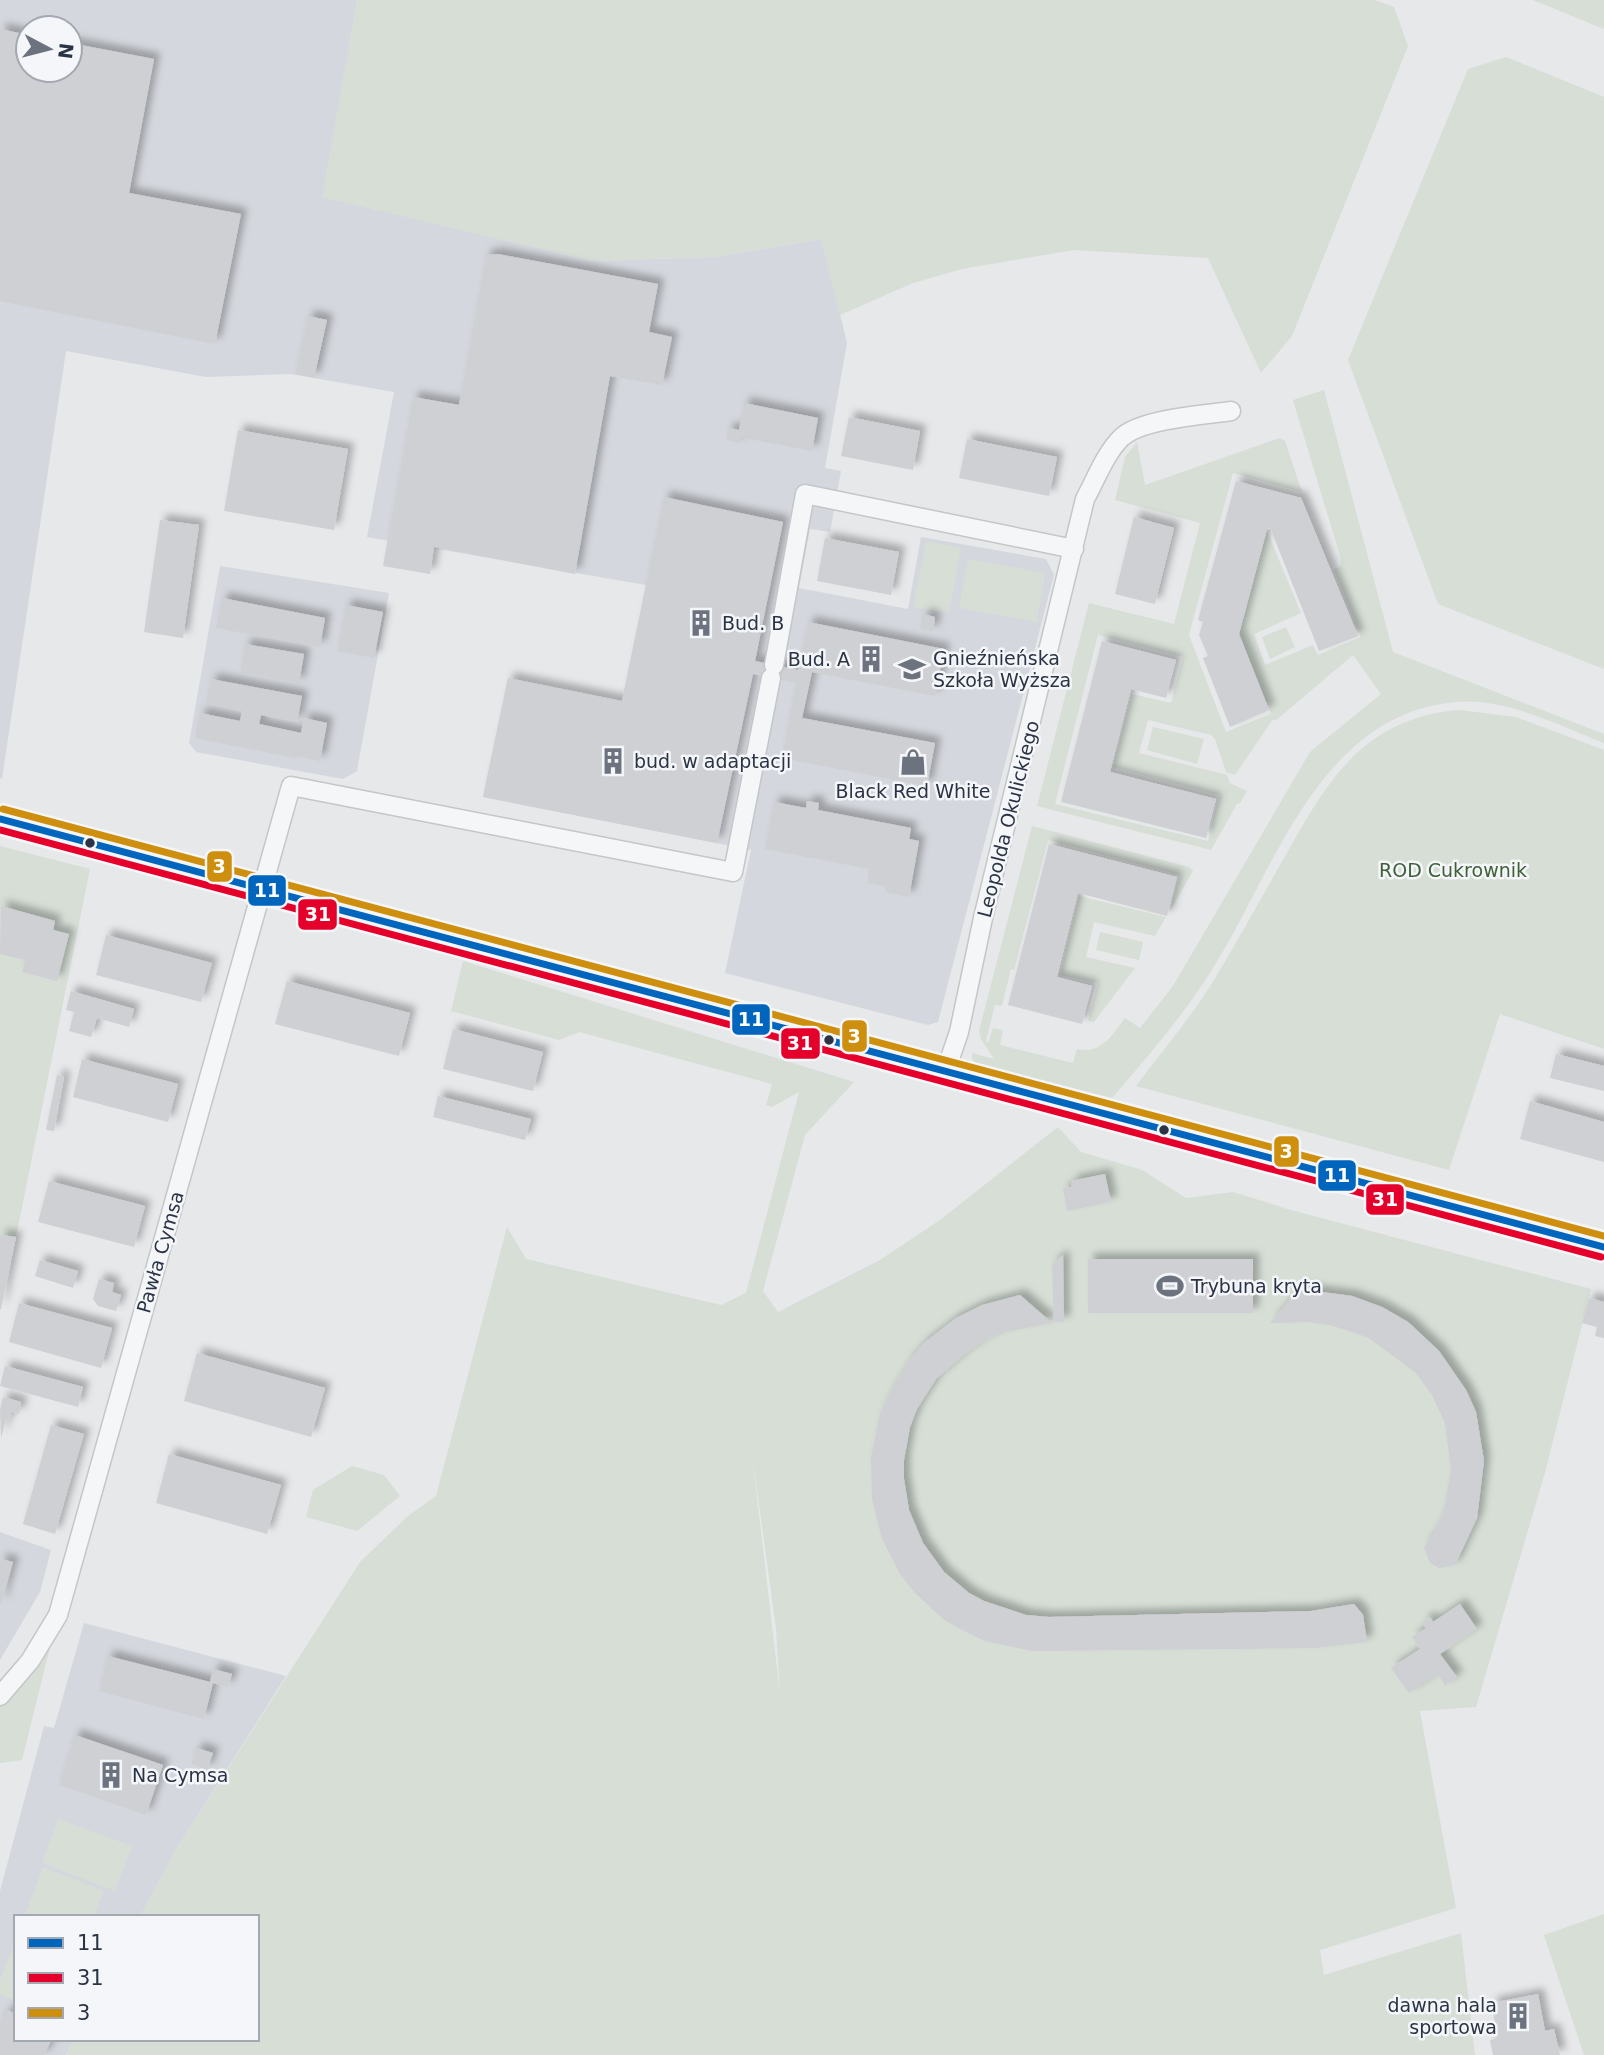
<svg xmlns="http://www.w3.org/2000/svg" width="1604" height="2055" font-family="'DejaVu Sans',sans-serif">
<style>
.built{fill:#d4d7dd;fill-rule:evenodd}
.green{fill:#d6ded6;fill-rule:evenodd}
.building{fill:#ced0d3;filter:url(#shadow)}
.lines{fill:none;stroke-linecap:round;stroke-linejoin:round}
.minor-casing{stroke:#c4c6c8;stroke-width:21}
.tertiary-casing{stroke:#c4c6c8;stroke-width:24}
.minor{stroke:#f5f6f7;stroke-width:18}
.tertiary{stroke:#f5f6f7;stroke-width:21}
.bus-1-casing{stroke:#f4f6f9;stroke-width:12}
.bus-2-casing{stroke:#f4f6f9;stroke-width:12}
.bus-3-casing{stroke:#f4f6f9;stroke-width:12}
.bus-1{stroke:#0065bd;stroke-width:7}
.bus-2{stroke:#e4002b;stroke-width:7}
.bus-3{stroke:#ce8f0e;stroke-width:7}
.bus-dot{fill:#2b3445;stroke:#f4f6f9;stroke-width:2.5}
.labels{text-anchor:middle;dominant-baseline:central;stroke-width:5;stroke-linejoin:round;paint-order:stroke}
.poi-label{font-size:19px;fill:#2b3445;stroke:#f4f6f9;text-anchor:start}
.street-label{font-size:19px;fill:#2b3445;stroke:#f4f6f9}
.park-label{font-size:19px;fill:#3f6138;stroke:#f4f6f9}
.line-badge{stroke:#f4f6f9;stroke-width:2.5}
.badge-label{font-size:19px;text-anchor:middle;font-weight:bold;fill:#fff}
</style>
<defs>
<filter id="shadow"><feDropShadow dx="6" dy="-6" stdDeviation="3.5" flood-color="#0004"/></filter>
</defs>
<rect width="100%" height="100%" fill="#e6e8ea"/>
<!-- built -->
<path class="built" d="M0,0H357L323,197L593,261L714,257L822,239L847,343L825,468L841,471L830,532L810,529L799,588L908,609L921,537L1046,559L1054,575L938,1022L928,1025L725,973L751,850L483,797L508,678L622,701L646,585L367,537L394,392L291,374L206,377L66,351L2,779L0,778ZM28,28H70V70H28Z
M220,566L389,593L357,771L343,779L196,752L189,743Z
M0,1532L51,1550L40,1592L0,1660Z
M84,1623L286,1676L174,1853L140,1917H16V2039H74L66,2055H0V1891L44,1726L54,1728Z"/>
<!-- green -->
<path class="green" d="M357,0H1375L1394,7L1408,46L1292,336L1261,373L1208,258L1074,250L962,269L913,283L840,315L821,239L714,257L593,261L322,197Z
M1533,0H1604V29Z
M1506,57L1604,97V669L1438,604L1348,360L1468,69Z
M1324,390L1393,652L1604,734V743C1558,725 1507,698 1456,702C1319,714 1275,869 1213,968C1184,1015 1148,1056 1112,1098L976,1064L972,1059V1053L994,1059L981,1039L979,1031L1032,826L1189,867L1193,871L1169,913L1180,875L1048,840L1014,970L1011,969L1002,1006L995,1005L986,1041L988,1043L993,1028L1003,1030L1000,1045L1073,1063L1077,1049C1101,1055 1112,1035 1125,1018L1140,1028L1173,986L1310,752L1381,694L1353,655L1275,721L1273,719L1235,775L1226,772L1215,739L1211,735L1148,720L1139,753L1227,775L1230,783L1247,791L1240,803L1237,804L1211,850L1037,806L1089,603L1174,624L1200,523L1115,500L1125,457L1137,442L1145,485L1280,438L1285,441L1302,492L1233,473L1189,635L1226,732L1271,714L1239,634L1267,531L1301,613L1254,634L1265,665L1313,645L1318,655L1361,637L1334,569L1341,566L1340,556L1293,400ZM1098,635L1183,657L1171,703L1132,694L1113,767L1219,795L1208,841L1055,804Z
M926,541L961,548L949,613L913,607Z
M968,559L1045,573L1037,622L959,608Z
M1286,627L1295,647L1270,659L1262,637Z
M1459,710L1516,717L1604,750V1049L1500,1014L1449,1170L1136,1086C1163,1050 1194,1014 1217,975C1240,937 1261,898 1283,860C1326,783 1362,718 1459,710Z
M1153,727L1204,739L1197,764L1147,750Z
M0,846L90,869L16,1237L0,1235Z
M1079,896L1166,917L1155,936L1094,922L1086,957L1135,968L1094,1022L1088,1021L1098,983L1060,975Z
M1100,932L1143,942L1139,960L1096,950Z
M463,961L854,1082L805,1135L763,1291L778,1312L880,1260L940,1220L1058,1127L1081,1152L1142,1170L1186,1198L1233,1192L1291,1210L1591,1289L1546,1469L1476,1707L1420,1711L1456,1908L1320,1950L1324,1975L1461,1933L1475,2055H66L74,2039H257V1917H140L174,1853L360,1562L408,1516L436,1496L507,1227L526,1259L721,1305L746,1293L799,1092L772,1107L766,1105L772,1084L579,1032L559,1040L451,1011ZM752,1454L776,1628L780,1696V1695Z
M352,1466L384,1475L400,1496L357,1531L306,1517L313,1490Z
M58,1615L22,1760L0,1763V1696Z
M58,1819L132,1846L115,1891L42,1863Z
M43,1867L104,1891L94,1917H24Z
M1604,1914V2055H1584L1544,1935Z
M16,1939V2001L0,1995V1980Z"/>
<!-- building -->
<path class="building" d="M0,29L28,35V70H70V43L154,59L129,193L241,214L215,344L0,301Z
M498,254L658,284L649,332L672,337L662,385L610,376L575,574L434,547L430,574L383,566L413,397L459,405L486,255Z
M308,316L327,320L314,378L295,374Z
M744,403L818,418L812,451L740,437L739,443L726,440L728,428L739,430Z
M849,417L920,431L913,470L841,456Z
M238,430L348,449L334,530L224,511Z
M967,439L1057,457L1049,496L959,478Z
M1236,481L1301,498L1358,636L1319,651L1271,530L1267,529L1239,634L1269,710L1230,727L1203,658L1208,656L1199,635L1203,622L1198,620Z
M664,497L783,522L755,661L798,670L808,622L944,649L935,696L812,672L802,718L935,743L927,786L782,758L796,683L753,674L717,843L483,797L508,678L622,701Z
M1134,517L1174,528L1155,604L1115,594Z
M160,520L199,525L183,638L144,632Z
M825,538L899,552L891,595L817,581Z
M222,598L325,618L320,647L216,628Z
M346,605L383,612L374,658L337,651Z
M923,614L935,617L933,631L920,629Z
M1102,641L1176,660L1166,698L1131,689L1110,772L1216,799L1206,838L1061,802Z
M245,644L304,654L299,683L240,673Z
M211,679L302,696L297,722L261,715L259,724L301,733L304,718L327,723L320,761L297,756L296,758L195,738L200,713L240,721L242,711L206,703Z
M807,801L819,803L818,810L911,828L909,839L919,841L909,897L885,892L886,886L867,883L870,869L765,849L774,802L806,808Z
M1049,844L1177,877L1167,916L1078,893L1057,977L1092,986L1082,1024L1008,1005Z
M1,906L55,921L53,930L69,934L57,981L22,972L25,960L0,954Z
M106,935L212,963L201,1002L96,975Z
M287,981L410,1013L399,1056L275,1024Z
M71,991L134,1009L129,1027L97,1018L91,1037L69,1031L74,1012L66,1010Z
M453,1029L543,1052L533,1091L443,1069Z
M1556,1054L1604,1066V1091L1550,1078Z
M82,1059L178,1084L168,1122L73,1097Z
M57,1075L64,1077L54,1131L46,1130Z
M438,1096L531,1119L525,1140L433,1117Z
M1530,1101L1604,1122V1162L1520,1139Z
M1105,1174L1111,1202L1067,1211L1063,1188L1072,1187L1071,1181Z
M49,1181L145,1206L134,1247L38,1222Z
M0,1235L16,1237L1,1309H0Z
M1063,1255L1064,1322H1054L1052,1264Z
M1088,1259H1253V1313H1088Z
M40,1260L78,1271L73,1288L35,1276Z
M99,1279L114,1283L112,1292L121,1295L116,1311L98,1306L93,1299Z
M1299,1289L1352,1296L1382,1307L1408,1322L1439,1351L1466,1390L1476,1412L1484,1461L1477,1518L1455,1565L1439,1568L1430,1563L1424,1547L1434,1533L1444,1510L1451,1470L1445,1423L1432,1395L1415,1372L1367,1337L1330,1325L1308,1322L1270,1323Z
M1020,1295L1052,1323L1000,1333L981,1343L965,1354L936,1379L917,1409L910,1427L904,1460V1479L909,1510L923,1543L944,1572L969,1593L984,1601L1026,1615L1049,1617L1311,1611L1354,1604L1363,1615L1367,1642L1314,1648L1032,1651L985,1641L964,1631L944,1620L915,1593L900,1574L882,1539L872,1499L871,1457L880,1414L891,1391L910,1359L924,1343L956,1318L982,1305Z
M1589,1298L1604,1302V1338L1595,1336L1597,1327L1582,1323Z
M19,1303L112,1328L101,1368L9,1342Z
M197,1353L325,1388L311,1437L184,1401Z
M5,1366L83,1387L78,1407L0,1386Z
M3,1397L21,1402L19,1414L11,1412L9,1421L6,1420L1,1438L0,1409Z
M51,1425L84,1434L55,1534L23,1524Z
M169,1454L281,1485L267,1534L156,1503Z
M0,1559L13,1562L1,1604H0Z
M1460,1604L1477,1629L1440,1654L1457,1677L1445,1686L1438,1674L1409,1693L1391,1668L1420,1649L1412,1637L1426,1628L1422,1622L1430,1617L1433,1622Z
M108,1656L210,1682L213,1669L232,1674L228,1687L213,1683L204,1719L99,1691Z
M75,1735L163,1765L146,1815L59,1785Z
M197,1748L213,1753L207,1770L191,1764Z
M1538,1994L1545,2031L1554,2029L1560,2055H1493L1490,2040L1498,2038L1491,2003Z
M8,2010L16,2014V2039H52L44,2055H0V2023Z"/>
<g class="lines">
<defs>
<path id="minor" d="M774,665L805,494L1074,549
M946,1070L959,1032L983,918L1085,499C1096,479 1105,454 1121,438C1140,419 1204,415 1231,411
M0,1696L30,1661L58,1615L291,786L733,872L771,678"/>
<path id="tertiary" d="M0,819L1604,1247"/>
</defs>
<!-- minor casing -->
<use href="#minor" class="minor-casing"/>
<!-- tertiary casing -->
<use href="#tertiary" class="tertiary-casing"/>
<!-- minor -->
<use href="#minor" class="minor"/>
<!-- tertiary -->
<use href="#tertiary" class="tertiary"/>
<defs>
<path id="bus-1" d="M0,819L1604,1247"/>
<path id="bus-2" d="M0,830L1601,1257"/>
<path id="bus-3" d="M3,809L1604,1236"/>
</defs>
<!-- bus-1 casing -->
<use href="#bus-1" class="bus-1-casing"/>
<!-- bus-2 casing -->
<use href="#bus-2" class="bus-2-casing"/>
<!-- bus-3 casing -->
<use href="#bus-3" class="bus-3-casing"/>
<!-- bus-1 -->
<use href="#bus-1" class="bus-1"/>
<!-- bus-2 -->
<use href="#bus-2" class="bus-2"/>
<!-- bus-3 -->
<use href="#bus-3" class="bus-3"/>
</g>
<!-- icons -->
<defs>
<symbol id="building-bare" viewBox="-9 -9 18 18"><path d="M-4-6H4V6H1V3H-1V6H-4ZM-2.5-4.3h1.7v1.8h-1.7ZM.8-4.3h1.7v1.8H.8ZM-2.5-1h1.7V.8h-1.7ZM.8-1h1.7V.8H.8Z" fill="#6c737f" stroke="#f4f6f9" stroke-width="2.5" paint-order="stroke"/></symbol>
<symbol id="university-bare" viewBox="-9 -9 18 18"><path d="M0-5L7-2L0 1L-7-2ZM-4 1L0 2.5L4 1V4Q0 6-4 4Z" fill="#6c737f" stroke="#f4f6f9" stroke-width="2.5" paint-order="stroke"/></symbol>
<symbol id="shop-bare" viewBox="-9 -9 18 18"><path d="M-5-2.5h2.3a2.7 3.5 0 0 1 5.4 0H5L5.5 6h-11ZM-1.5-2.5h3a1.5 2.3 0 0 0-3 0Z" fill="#6c737f" stroke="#f4f6f9" stroke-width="2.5" paint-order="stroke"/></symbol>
<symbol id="stadium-bare" viewBox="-9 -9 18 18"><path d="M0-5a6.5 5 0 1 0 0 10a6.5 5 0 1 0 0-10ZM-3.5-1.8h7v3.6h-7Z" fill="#6c737f" stroke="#f4f6f9" stroke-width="2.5" paint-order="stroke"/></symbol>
</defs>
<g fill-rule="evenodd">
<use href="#building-bare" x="682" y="604" width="38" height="38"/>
<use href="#building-bare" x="852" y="640" width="38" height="38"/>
<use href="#university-bare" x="893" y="650" width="38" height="38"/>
<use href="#building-bare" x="594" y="742" width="38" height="38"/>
<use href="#shop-bare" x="894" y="743" width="38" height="38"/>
<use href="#stadium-bare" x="1151" y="1267" width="38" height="38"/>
<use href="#building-bare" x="92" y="1756" width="38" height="38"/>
<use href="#building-bare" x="1499" y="1997" width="38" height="38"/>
</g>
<!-- markers -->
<g class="bus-dot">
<circle cx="90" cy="843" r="6"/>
<circle cx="829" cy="1040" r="6"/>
<circle cx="1164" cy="1130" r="6"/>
</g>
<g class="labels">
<!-- poi labels -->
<g class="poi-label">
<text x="722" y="623">Bud. B</text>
<text x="933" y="658">Gnieźnieńska<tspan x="933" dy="22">Szkoła Wyższa</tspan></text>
<text x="850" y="659" text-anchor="end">Bud. A</text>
<text x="634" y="761">bud. w adaptacji</text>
<text x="913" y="791" text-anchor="middle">Black Red White</text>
<text x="1191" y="1286">Trybuna kryta</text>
<text x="132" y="1775">Na Cymsa</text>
<text x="1497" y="2005" text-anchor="end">dawna hala<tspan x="1497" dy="22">sportowa</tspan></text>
</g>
<!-- street labels -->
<g class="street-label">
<text transform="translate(1008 819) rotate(-76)">Leopolda Okulickiego</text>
<text transform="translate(160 1252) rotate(-74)">Pawła Cymsa</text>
</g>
<!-- park labels -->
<g class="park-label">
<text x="1453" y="870">ROD Cukrownik</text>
</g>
</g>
<g class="line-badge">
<rect x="206" y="850" width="27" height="33" rx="7" fill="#ce8f0e"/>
<rect x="247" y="874" width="40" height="33" rx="7" fill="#0065bd"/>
<rect x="297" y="898" width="41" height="33" rx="7" fill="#e4002b"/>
<rect x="731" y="1003" width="40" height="33" rx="7" fill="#0065bd"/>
<rect x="841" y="1019" width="27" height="34" rx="7" fill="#ce8f0e"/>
<rect x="780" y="1027" width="41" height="33" rx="7" fill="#e4002b"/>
<rect x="1273" y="1135" width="27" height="33" rx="7" fill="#ce8f0e"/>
<rect x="1317" y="1159" width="40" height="33" rx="7" fill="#0065bd"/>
<rect x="1365" y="1183" width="40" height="33" rx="7" fill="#e4002b"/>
</g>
<g class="badge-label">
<text x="219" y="873">3</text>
<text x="267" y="897">11</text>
<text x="318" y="921">31</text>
<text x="751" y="1026">11</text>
<text x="854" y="1043">3</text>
<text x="800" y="1050">31</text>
<text x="1286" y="1158">3</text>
<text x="1337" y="1182">11</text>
<text x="1385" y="1206">31</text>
</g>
<!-- legend -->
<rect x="14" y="1915" width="245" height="126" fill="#f4f6f9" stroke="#a4a8b1" stroke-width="2"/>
<rect x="28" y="1938" width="35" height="10" fill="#0065bd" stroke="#a4a8b1" stroke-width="2"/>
<text x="77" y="1950" font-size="21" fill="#2b3445">11</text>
<rect x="28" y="1973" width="35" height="10" fill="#e4002b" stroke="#a4a8b1" stroke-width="2"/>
<text x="77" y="1985" font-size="21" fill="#2b3445">31</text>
<rect x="28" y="2008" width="35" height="10" fill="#ce8f0e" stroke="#a4a8b1" stroke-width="2"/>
<text x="77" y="2020" font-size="21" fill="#2b3445">3</text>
<!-- north arrow -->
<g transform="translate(49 49) rotate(97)"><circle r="33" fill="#f4f6f9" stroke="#a4a8b1" stroke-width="2"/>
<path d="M0-5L12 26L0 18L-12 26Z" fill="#6c737f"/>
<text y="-10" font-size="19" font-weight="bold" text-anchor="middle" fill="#2b3445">N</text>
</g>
</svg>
